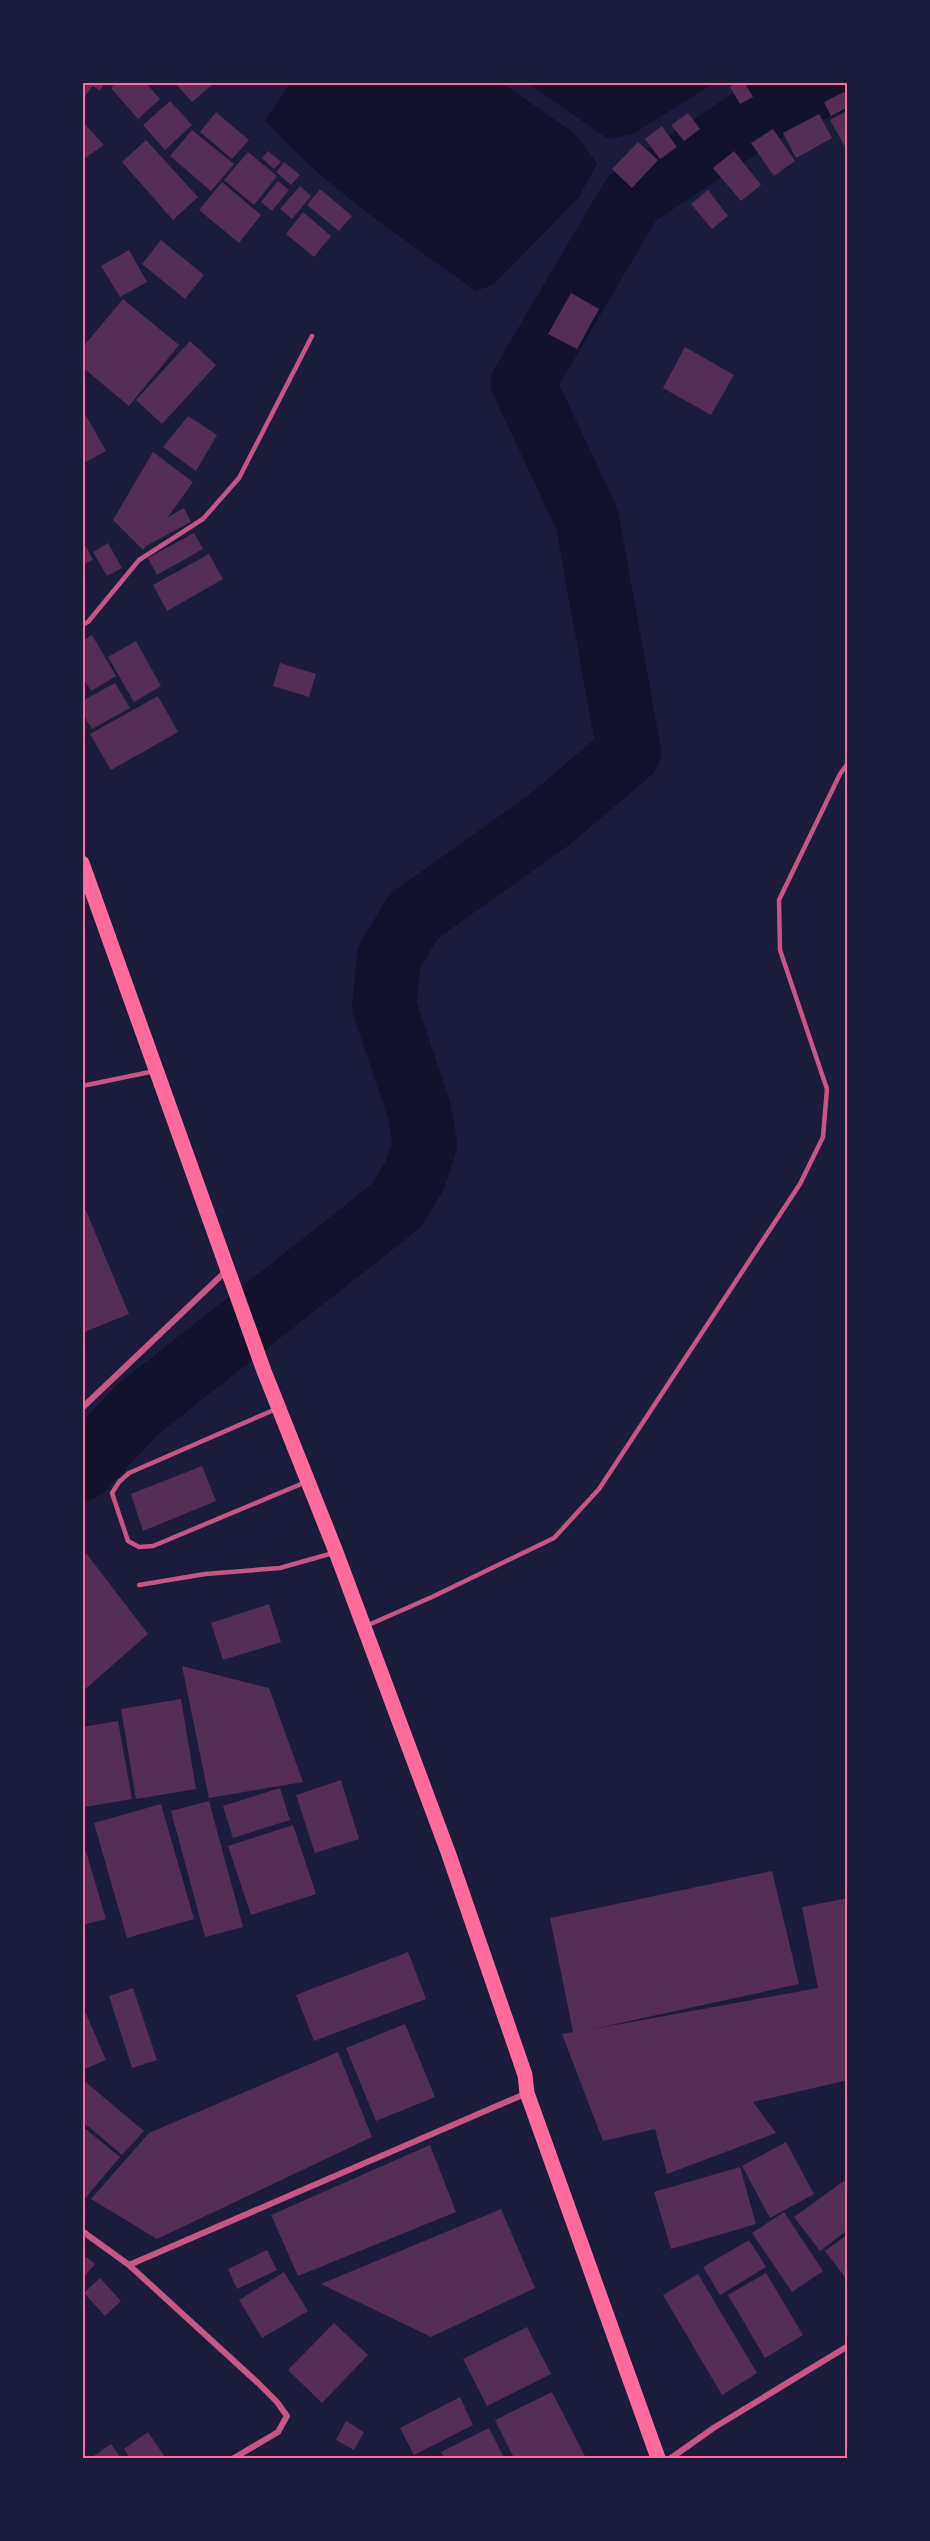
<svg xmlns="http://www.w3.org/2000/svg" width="930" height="2541" font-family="Jost,sans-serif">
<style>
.water{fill:#12122b}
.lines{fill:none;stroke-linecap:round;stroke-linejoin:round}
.river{stroke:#12122b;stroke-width:64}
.building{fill:#542f53}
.service{stroke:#c65784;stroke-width:4.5}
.minor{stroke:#c65784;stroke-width:6}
.primary{stroke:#ff6b9d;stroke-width:15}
.neatline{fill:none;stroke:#ff6b9d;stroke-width:2}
</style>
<rect width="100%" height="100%" fill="#1b1b3a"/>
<!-- water -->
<path class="water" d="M291,83H502L574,133L597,163L579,197L494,284L476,291C403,238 325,188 265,120Z
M528,83H714L633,134L608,139Z"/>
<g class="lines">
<!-- river -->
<path class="river" d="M82,1469L137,1410L396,1206L415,1175L425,1144L419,1110L384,1006L389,957L414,916L549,820L629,752L587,519L523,383L632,198L772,106L830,82"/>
</g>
<!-- building -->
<path class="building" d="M82,82H105L100,91L93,86L82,100Z
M116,82H145L160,99L138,119L111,88Z
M174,82H212L213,84L192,102Z
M737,82H744L753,97L740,104L730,87Z
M844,92L848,98V107L831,116L824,102Z
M170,101L192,125L165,150L143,125Z
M216,112L249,140L232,159L200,132Z
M845,112L848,118V144L844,145L830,120Z
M688,113L700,129L684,141L671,125Z
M819,114L832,138L796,158L783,133Z
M82,121L104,145L82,160Z
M662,126L677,147L660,159L645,139Z
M773,129L795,161L774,176L751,143Z
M192,130L234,164L211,191L170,156Z
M146,140L198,197L173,220L122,162Z
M638,142L658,160L632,188L612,169Z
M268,151L281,162L274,169L262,158Z
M734,151L761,185L741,201L713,168Z
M248,152L277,176L254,205L224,180Z
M284,162L300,175L291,185L276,172Z
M278,181L289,190L272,211L261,202Z
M222,182L261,215L239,243L199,210Z
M300,186L311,196L292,219L280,209Z
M320,189L352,216L339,231L307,205Z
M708,190L728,216L712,229L691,204Z
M303,212L331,236L314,257L286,234Z
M161,240L204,275L185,299L142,264Z
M129,250L147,282L120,297L101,266Z
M571,293L599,309L577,349L548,334Z
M123,299L179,345L129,406L82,367V348Z
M190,341L216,365L162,424L136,400Z
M685,347L734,375L711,415L663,388Z
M85,414L106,451L82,464V415Z
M188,416L217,435L196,471L163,447Z
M153,452L193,482L168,517L184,508L191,522L146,546L143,550L113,520Z
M194,533L203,549L157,575L148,558Z
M82,539L93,560L82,565Z
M108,543L122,568L107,576L93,552Z
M209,554L223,579L167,611L153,585Z
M92,635L116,676L91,691L82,676V641Z
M136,641L161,686L134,702L108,657Z
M280,663L316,674L309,697L273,686Z
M115,683L130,708L92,729L82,713V701Z
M158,696L178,732L111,770L90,734Z
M82,1201L129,1314L82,1333Z
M202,1466L216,1501L143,1531L131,1494Z
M86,1553L148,1634L82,1692V1555Z
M269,1604L281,1642L223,1660L211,1623Z
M182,1666L269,1688L303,1782L209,1798Z
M181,1699L196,1789L136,1799L121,1709Z
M118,1721L132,1799L85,1807L82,1793V1727Z
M341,1780L359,1839L315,1853L296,1795Z
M280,1788L290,1820L233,1838L223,1806Z
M209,1801L243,1927L205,1937L171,1811Z
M161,1804L194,1919L127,1938L94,1823Z
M293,1825L316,1894L251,1915L228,1846Z
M82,1838L106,1919L82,1925Z
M772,1871L799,1984L593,2029L818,1988L802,1907L848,1898V2080L753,2102L776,2133L667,2174L655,2129L603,2141L562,2034L573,2032L550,1918Z
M408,1952L426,1999L314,2041L296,1995Z
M133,1988L157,2060L132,2068L109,1996Z
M84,2009L106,2060L82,2070V2010Z
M405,2024L435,2097L376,2121L346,2048Z
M338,2052L372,2137L157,2239L91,2199L149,2133Z
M82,2079L144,2131L122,2155L82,2121Z
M82,2126L120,2157L82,2202Z
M786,2142L814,2194L770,2218L742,2166Z
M430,2145L456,2212L298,2276L271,2215Z
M740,2167L756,2224L671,2249L654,2192Z
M848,2178V2230L820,2251L794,2217Z
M501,2209L535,2288L431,2337L321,2284Z
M784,2212L823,2271L792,2292L752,2233Z
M848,2234V2281L825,2251Z
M749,2240L766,2267L720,2295L703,2267Z
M267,2250L277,2270L237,2289L228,2269Z
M82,2254L95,2264L82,2279Z
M284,2272L308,2311L262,2338L239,2300Z
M766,2273L803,2335L765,2358L728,2295Z
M698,2274L757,2373L722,2395L663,2295Z
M100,2278L121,2301L105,2316L84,2293Z
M334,2323L368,2355L322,2403L288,2370Z
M527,2327L551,2374L487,2406L463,2359Z
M552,2392L586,2458H514L495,2420Z
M460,2397L473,2425L414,2455L400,2428Z
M346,2421L364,2432L354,2450L336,2440Z
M489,2428L504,2458H445L441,2452Z
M148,2432L165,2457L130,2458L124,2449Z
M111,2444L121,2458H91Z"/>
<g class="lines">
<!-- service -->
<path class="service" d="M82,625L88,622L139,560L203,519L239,478L312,336
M82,1086L155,1071
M276,1409L129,1473L119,1482L112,1493L128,1541L139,1547L153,1546L306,1482
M139,1585L205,1574L280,1568L333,1553
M366,1626L432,1597L554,1538L599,1489L800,1184L823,1137L827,1089L780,950L779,900L840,774L848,763"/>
<!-- minor -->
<path class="minor" d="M82,1408L226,1271
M82,2231L129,2265L258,2383L277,2402L287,2416L278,2432L234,2458
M129,2265L527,2093
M671,2458L715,2427L848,2346"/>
<!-- primary -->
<path class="primary" d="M82,863L264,1371L336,1552L448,1852L525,2075L527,2093L658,2458"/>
</g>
<!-- border -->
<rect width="930" height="2541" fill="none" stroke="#1b1b3a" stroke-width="168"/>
<rect x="84" y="84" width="762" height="2373" class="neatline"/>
</svg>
